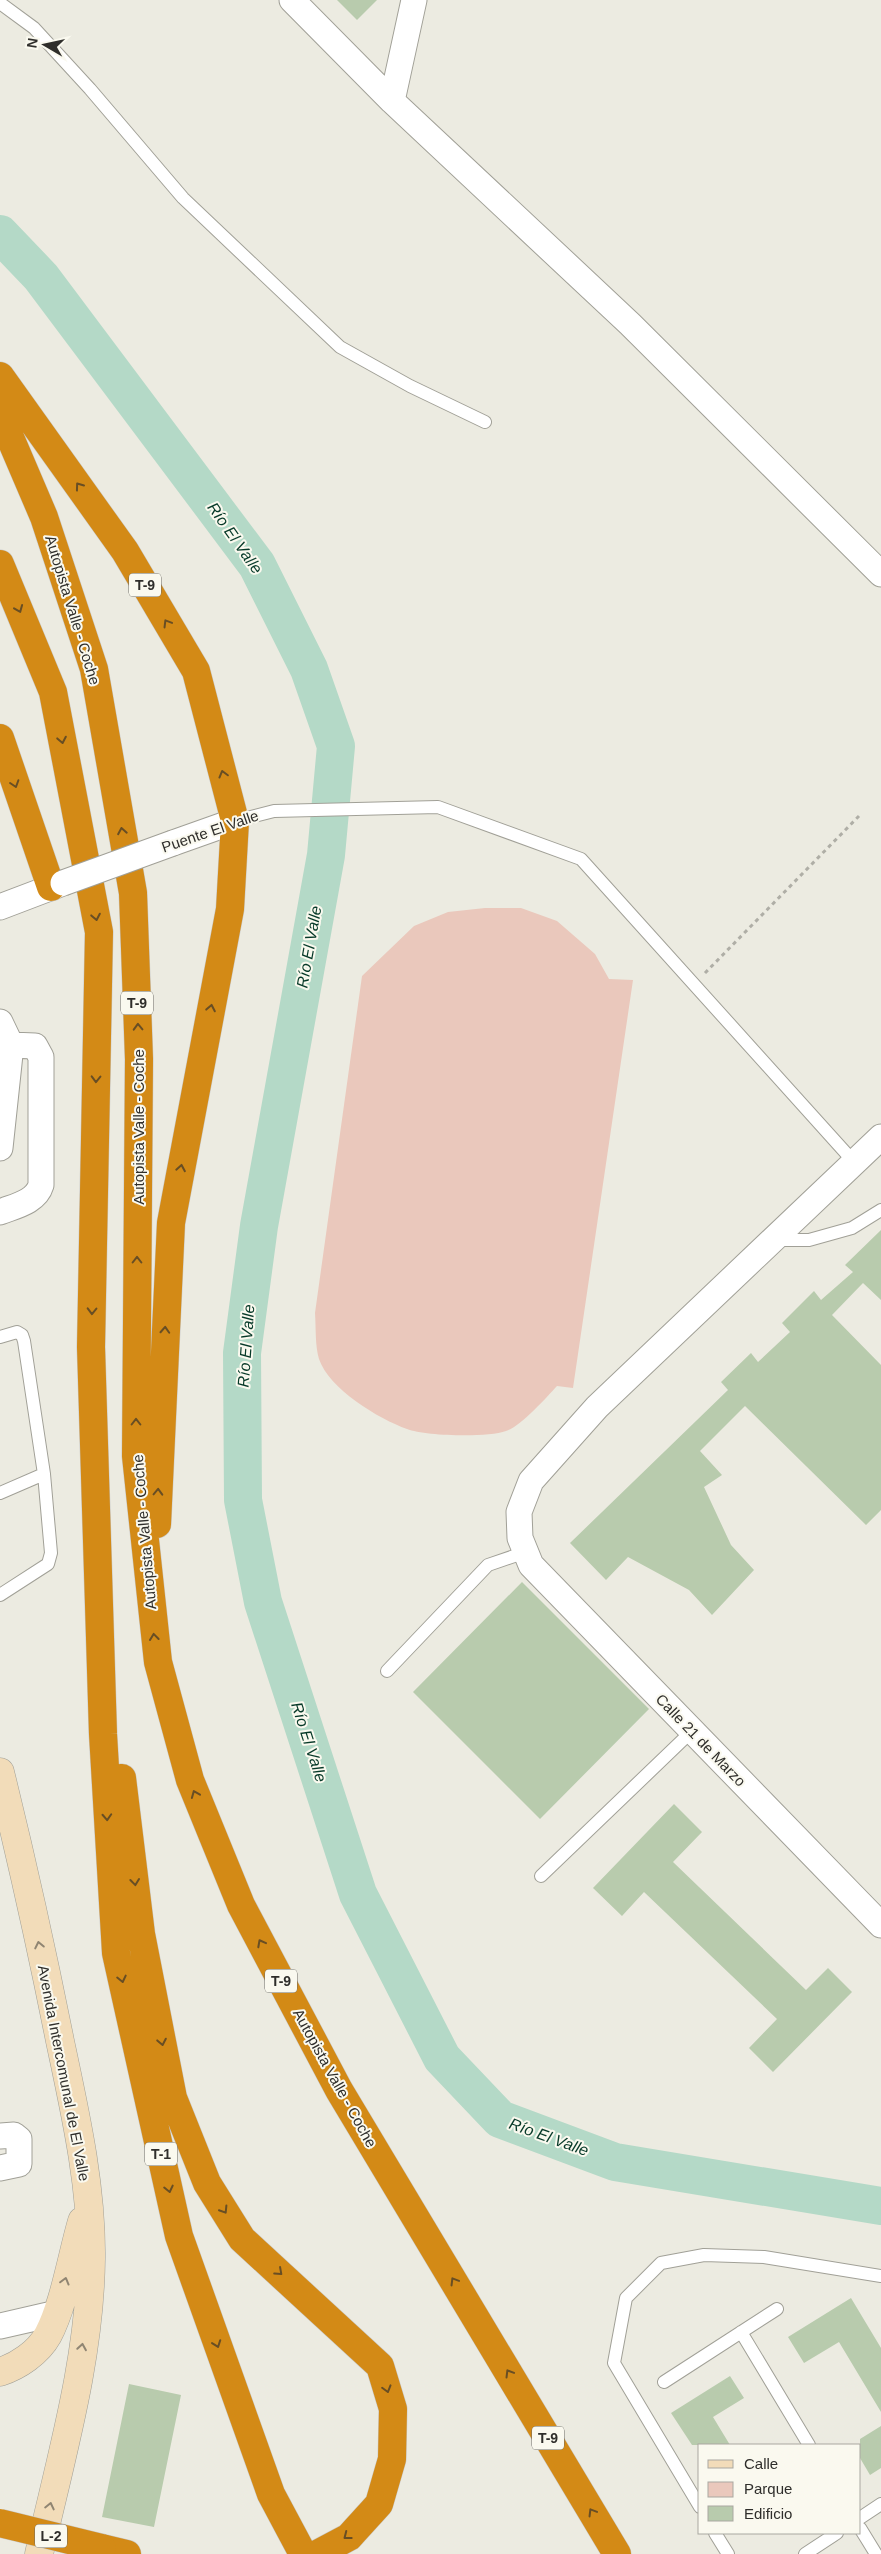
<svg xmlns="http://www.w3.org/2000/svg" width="881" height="2554" font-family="Arial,sans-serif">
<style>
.green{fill:#eac8bc}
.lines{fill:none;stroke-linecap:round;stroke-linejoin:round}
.river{stroke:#b4d9c7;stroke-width:38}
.building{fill:#b8cbad}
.lane-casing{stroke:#a1a097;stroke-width:14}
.street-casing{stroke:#a1a097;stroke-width:27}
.secondary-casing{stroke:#a1a097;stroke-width:29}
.highway-casing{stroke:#c9c9c8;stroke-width:29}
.path{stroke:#afaea6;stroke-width:3;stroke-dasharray:4 4;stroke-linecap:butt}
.lane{stroke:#fff;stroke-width:12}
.street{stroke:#fff;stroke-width:25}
.secondary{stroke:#f2dcb9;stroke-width:28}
.highway{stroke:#d38a16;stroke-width:28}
.street-bridge-casing{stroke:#a1a097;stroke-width:27;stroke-linecap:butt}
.highway-bridge-casing{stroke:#c9c9c8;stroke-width:29;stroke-linecap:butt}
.street-bridge{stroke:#fff;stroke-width:25}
.highway-bridge{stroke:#d38a16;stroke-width:28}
.oneway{stroke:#684e24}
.oneway2{stroke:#908572}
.labels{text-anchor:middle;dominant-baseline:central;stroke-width:4;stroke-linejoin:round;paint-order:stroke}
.shield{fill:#faf9ef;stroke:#6c6b66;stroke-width:1}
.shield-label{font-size:14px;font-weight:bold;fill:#2f2e2b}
.street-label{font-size:15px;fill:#2f2e2b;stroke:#faf9ef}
.water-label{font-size:16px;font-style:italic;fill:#063928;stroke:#faf9ef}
</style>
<rect width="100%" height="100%" fill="#ecebe1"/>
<!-- green -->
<path class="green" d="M485,908H521L557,921L595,954L609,979L633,980L573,1388L557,1386C546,1398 520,1427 506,1431C487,1438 425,1436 407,1429C379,1419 329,1389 319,1359C315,1346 316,1327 315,1313L362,976L414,926L448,912Z"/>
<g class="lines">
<!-- river -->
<path class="river" d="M0,234L41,277L257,565L309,669L336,746L326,855L259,1226L242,1353L243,1500L263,1602L358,1894L442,2058L500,2119L615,2162L881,2206"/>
</g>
<!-- building -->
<path class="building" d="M337,0H377L357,20Z
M881,1230V1300L863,1283L832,1315L881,1365V1510L866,1525L745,1406L700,1451L722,1475L704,1487L731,1545L754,1570L712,1615L689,1590L628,1557L606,1580L570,1543L728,1390L721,1382L751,1353L758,1362L790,1332L782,1323L814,1291L821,1300L853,1272L845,1265Z
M522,1582L649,1709L540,1819L413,1692Z
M674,1804L702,1832L673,1862L806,1990L828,1968L852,1992L773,2072L749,2048L777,2019L644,1892L622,1916L593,1888Z
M851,2298L881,2348V2412L839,2342L804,2363L788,2337Z
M730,2376L744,2398L713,2417L730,2445H692L671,2413Z
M129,2384L181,2395L154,2527L102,2517Z
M881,2426V2468L870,2475L860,2458V2439Z"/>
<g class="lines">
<defs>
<path id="lane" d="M0,3L34,28L90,89L183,198L340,347L410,386L485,422
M235,821L274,811L438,807L581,859L854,1162
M774,1240H809L852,1228L881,1210
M0,1337L17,1332L22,1335L24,1341L44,1474L51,1553L48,1564L0,1595
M0,1493L44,1474
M387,1671L488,1565L526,1552
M541,1876L692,1731
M741,2332L809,2445
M664,2382L777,2309
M700,2507L614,2363L626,2298L661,2263L704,2255L764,2257L881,2276
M860,2518L881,2504
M860,2528L876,2554
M715,2533L728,2554
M805,2554L837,2533"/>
<path id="street" d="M292,0L392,101L630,324L881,574
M392,101L414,0
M173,843L235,821
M0,907L63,883
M0,1022L11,1045L0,1148
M881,1137L597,1407L531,1481L519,1512L520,1538L531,1565L881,1925
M0,1212C15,1206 36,1202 41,1185V1057L35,1046L11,1045
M0,2136L14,2135L19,2139V2164L0,2168
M0,2326L57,2313"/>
<path id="secondary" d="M0,1772C22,1861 42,1951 60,2041C75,2112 92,2186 91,2259C90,2359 61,2457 39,2554
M0,2372C18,2366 38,2353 48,2335C64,2305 72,2255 82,2221"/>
<path id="highway" d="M0,376L125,551L196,671L235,821L230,909L171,1223L157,1524
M0,414L44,517L94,669L133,893L139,1059L136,1456L158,1662L190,1780L241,1905L339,2090L617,2554
M0,564L53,692L99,932L91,1347L103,1734L116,1953L179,2236L271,2494L303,2554
M0,738L51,887
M122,1778L141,1934L173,2098L207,2183L242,2239L380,2366L393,2409L392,2459L379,2504L349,2537L317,2554
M102,2548L127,2554"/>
</defs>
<!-- lane casing -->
<use href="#lane" class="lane-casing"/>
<!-- street casing -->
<use href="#street" class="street-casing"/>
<!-- secondary casing -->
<use href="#secondary" class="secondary-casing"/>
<!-- highway casing -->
<use href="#highway" class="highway-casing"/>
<!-- path -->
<path class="path" d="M705,973L859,816"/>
<!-- lane -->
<use href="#lane" class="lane"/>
<!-- street -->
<use href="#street" class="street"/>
<!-- secondary -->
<use href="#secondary" class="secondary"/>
<!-- highway -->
<use href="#highway" class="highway"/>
<defs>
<path id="street-bridge" d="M63,883L173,843"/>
<path id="highway-bridge" d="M0,2523L102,2548"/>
</defs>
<!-- street-bridge casing -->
<use href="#street-bridge" class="street-bridge-casing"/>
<!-- highway-bridge casing -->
<use href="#highway-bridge" class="highway-bridge-casing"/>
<!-- street-bridge -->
<use href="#street-bridge" class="street-bridge"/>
<!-- highway-bridge -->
<use href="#highway-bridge" class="highway-bridge"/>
</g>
<!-- one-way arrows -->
<defs><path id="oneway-chevron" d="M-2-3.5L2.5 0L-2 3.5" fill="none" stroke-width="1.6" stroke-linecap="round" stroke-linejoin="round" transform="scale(1.25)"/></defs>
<g class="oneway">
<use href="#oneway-chevron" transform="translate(79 486) rotate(-126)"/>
<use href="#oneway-chevron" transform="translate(19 609) rotate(68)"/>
<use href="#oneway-chevron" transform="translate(167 623) rotate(-121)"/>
<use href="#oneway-chevron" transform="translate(62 740) rotate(79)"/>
<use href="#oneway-chevron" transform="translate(223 774) rotate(-105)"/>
<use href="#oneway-chevron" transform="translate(15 784) rotate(72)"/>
<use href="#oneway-chevron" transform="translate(122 831) rotate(-100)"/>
<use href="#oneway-chevron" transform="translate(96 917) rotate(79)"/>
<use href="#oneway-chevron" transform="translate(211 1008) rotate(-79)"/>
<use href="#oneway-chevron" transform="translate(138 1027) rotate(-92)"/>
<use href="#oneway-chevron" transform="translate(96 1079) rotate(91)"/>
<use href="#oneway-chevron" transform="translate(181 1168) rotate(-80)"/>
<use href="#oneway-chevron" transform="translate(137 1260) rotate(-90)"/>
<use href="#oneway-chevron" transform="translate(92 1311) rotate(91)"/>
<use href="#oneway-chevron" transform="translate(165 1330) rotate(-87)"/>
<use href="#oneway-chevron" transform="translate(136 1422) rotate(-90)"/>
<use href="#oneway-chevron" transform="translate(158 1492) rotate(-88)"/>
<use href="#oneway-chevron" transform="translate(154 1637) rotate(-97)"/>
<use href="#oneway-chevron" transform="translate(195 1794) rotate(-112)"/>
<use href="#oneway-chevron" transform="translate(107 1817) rotate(87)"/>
<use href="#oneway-chevron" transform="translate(135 1882) rotate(83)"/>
<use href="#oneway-chevron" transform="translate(261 1943) rotate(-118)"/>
<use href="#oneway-chevron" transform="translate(122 1979) rotate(77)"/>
<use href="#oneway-chevron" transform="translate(162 2042) rotate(79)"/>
<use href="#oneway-chevron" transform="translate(169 2189) rotate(77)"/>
<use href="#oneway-chevron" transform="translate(224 2210) rotate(58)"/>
<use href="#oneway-chevron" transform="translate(279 2272) rotate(42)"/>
<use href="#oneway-chevron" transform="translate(454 2281) rotate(-121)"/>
<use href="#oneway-chevron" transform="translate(217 2344) rotate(70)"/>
<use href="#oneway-chevron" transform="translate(509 2373) rotate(-121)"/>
<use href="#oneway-chevron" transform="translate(387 2389) rotate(74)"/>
<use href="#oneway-chevron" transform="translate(592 2512) rotate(-121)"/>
<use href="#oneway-chevron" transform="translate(347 2536) rotate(142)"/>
</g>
<g class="oneway2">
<use href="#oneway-chevron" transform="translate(39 1945) rotate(-102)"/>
<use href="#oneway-chevron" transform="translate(65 2281) rotate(-75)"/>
<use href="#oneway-chevron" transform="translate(82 2347) rotate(-81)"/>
<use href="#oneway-chevron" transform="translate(50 2506) rotate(-77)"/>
</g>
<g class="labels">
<!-- shield labels -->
<g class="shield">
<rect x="129" y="573.5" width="32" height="23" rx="4"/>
<rect x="121" y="991.5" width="32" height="23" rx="4"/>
<rect x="265" y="1969.5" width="32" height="23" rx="4"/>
<rect x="145" y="2142.5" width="32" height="23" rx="4"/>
<rect x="532" y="2426.5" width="32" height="23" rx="4"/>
<rect x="35" y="2524.5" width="32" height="23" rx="4"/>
</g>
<g class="shield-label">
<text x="145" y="585">T-9</text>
<text x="137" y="1003">T-9</text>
<text x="281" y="1981">T-9</text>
<text x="161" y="2154">T-1</text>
<text x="548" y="2438">T-9</text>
<text x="51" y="2536">L-2</text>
</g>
<!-- street labels -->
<g class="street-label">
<text transform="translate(73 610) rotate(73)">Autopista Valle - Coche</text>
<text transform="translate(210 831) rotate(-19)">Puente El Valle</text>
<text transform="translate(138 1127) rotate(-90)">Autopista Valle - Coche</text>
<text transform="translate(144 1532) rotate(-95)">Autopista Valle - Coche</text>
<text transform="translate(701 1740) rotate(46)">Calle 21 de Marzo</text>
<text transform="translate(64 2073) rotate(79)">Avenida Intercomunal de El Valle</text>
<text transform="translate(335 2078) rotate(61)">Autopista Valle - Coche</text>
</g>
<!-- water labels -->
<g class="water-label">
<text transform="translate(235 538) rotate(55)">Río El Valle</text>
<text transform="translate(309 947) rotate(-80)">Río El Valle</text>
<text transform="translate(246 1346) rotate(-86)">Río El Valle</text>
<text transform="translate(309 1742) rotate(72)">Río El Valle</text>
<text transform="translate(549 2137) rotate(20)">Río El Valle</text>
</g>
</g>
<!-- legend -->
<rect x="698" y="2444" width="162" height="90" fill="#faf9ef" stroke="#a9a8a1"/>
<rect x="708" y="2460" width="25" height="8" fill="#f2dcb9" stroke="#a9a8a1"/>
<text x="744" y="2469" font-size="15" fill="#2f2e2b">Calle</text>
<rect x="708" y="2482" width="25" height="15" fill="#eac8bc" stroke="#a9a8a1"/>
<text x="744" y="2494" font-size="15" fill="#2f2e2b">Parque</text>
<rect x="708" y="2506" width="25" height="15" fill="#b8cbad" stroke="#a9a8a1"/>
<text x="744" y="2519" font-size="15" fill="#2f2e2b">Edificio</text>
<!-- north arrow -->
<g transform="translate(45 45) rotate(279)" stroke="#faf9ef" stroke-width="4" paint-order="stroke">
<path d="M0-4L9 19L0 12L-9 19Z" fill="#2f2e2b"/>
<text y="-8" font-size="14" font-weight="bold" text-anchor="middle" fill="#2f2e2b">N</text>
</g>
</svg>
